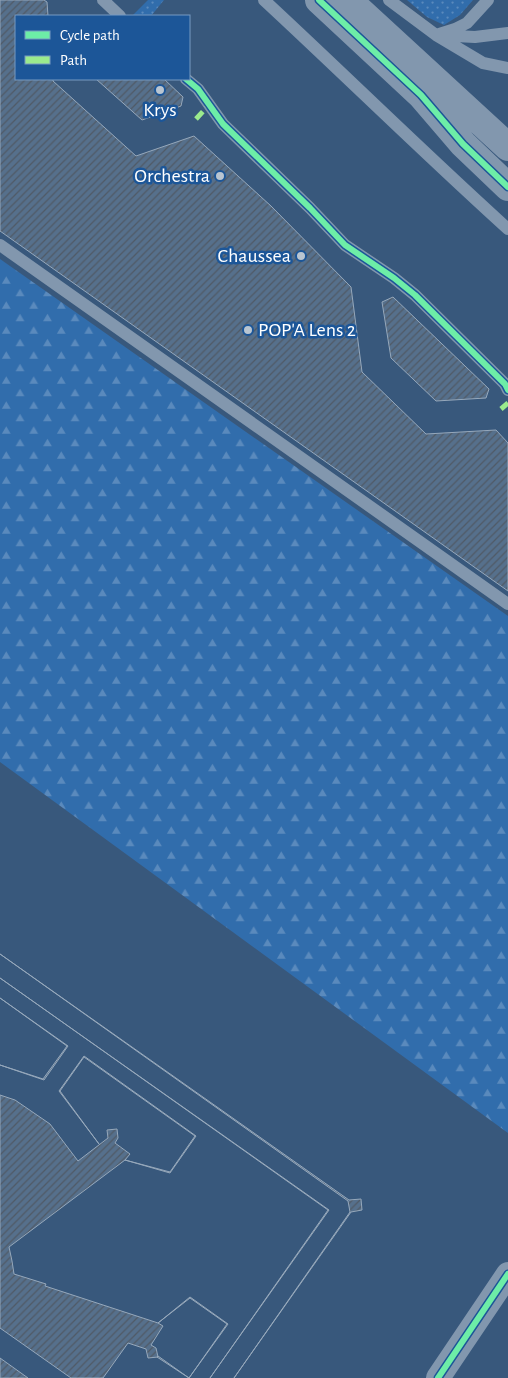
<svg xmlns="http://www.w3.org/2000/svg" width="508" height="1378" font-family="'Alegreya Sans',sans-serif">
<style>
.grass{fill:url(#grass-dots)}
.forest{fill:url(#forest-firs)}
.building{fill:url(#building-hatch);stroke:#96a8bb}
.lines{fill:none;stroke-linecap:round;stroke-linejoin:round}
.service{stroke:#8297ae;stroke-width:12}
.minor{stroke:#8297ae;stroke-width:24}
.tertiary{stroke:#8297ae;stroke-width:28}
.quiet{stroke:#9bea8d;stroke-width:5;stroke-dasharray:10 5;stroke-linecap:butt}
.cycleway-casing{stroke:#1c5698;stroke-width:9}
.cycleway{stroke:#6deda7;stroke-width:6}
.poi-dot{fill:#b9c5d1;stroke:#1c5698;stroke-width:2}
.labels{text-anchor:middle;dominant-baseline:central;stroke-width:5;stroke-linejoin:round;paint-order:stroke}
.poi-label{font-size:20px;fill:#fff;stroke:#1c5698;text-anchor:end}
</style>
<defs>
<pattern id="grass-dots" width="8" height="8" patternUnits="userSpaceOnUse" patternTransform="scale(1.25)"><rect width="8" height="8" fill="#316dac"/><path d="M2 2h.1M6 6h.1" fill="none" stroke="#5a8abd" stroke-width="1.8" stroke-linecap="round"/></pattern>
<pattern id="forest-firs" width="22" height="20" patternUnits="userSpaceOnUse" patternTransform="scale(1.25)"><rect width="22" height="20" fill="#316dac"/><path d="M5 1l3.5 6h-7zM16 11l3.5 6h-7z" fill="#5a8abd"/></pattern>
<pattern id="building-hatch" width="6" height="6" patternUnits="userSpaceOnUse" patternTransform="scale(1.25)"><rect width="6" height="6" fill="#56708c"/><path d="M-1 1l2-2M0 6l6-6M5 7l2-2" fill="none" stroke="#505a66"/></pattern>
</defs>
<rect width="100%" height="100%" fill="#38587c"/>
<!-- grass -->
<path class="grass" d="M148,0H164L151,16H132Z
M407,0H473L460,15L444,25L427,17Z"/>
<!-- forest -->
<path class="forest" d="M0,259L508,616V1133L0,762Z"/>
<!-- building -->
<path class="building" d="M0,0H44L47,2L48,16H16V79H53V81L136,156L194,136L271,206L351,287L362,372L426,434L496,430L508,443V591L0,231Z
M96,79H164L183,97L181,106L142,120Z
M393,297L489,389L486,398L436,401L391,358L382,302Z
M0,954L349,1200L361,1199L362,1210L351,1212L234,1378L350,1212L348,1201Z
M0,978L329,1210L210,1378L328,1210Z
M0,998L68,1046L44,1080L0,1065L43,1079L67,1046Z
M84,1056L196,1136L170,1173L125,1160L170,1172L195,1136L84,1057L60,1091L99,1144L59,1091Z
M0,1095L15,1100L50,1124L78,1161L108,1138L107,1130L117,1129L118,1138L115,1143L130,1154L125,1160L9,1247L12,1261L14,1274L46,1284L45,1286L158,1323L163,1326L151,1345L156,1348L158,1357L148,1358L146,1349L128,1343L103,1378H71L0,1328Z
M190,1297L228,1324L189,1378L227,1324L190,1298L158,1323Z
M158,1356L189,1378L157,1357Z
M0,1358L28,1378H0Z"/>
<g class="lines">
<!-- service -->
<path class="service" d="M103,0L120,16
M264,0C346,76 425,154 508,229
M389,0L436,35L455,29L467,23L488,0
M508,33L475,37L436,35L483,63L508,68
M186,79L198,89L223,124L310,208L345,245L394,278L415,295L505,384L508,390
M0,245L508,604"/>
<!-- minor -->
<path class="minor" d="M438,1378L508,1274"/>
<!-- tertiary -->
<path class="tertiary" d="M319,0L421,95L463,144L508,187
M348,0L508,147"/>
<!-- quiet -->
<path class="quiet" d="M196,119L209,105
M501,409L508,403"/>
<defs>
<path id="cycleway" d="M319,0L421,95L463,144L508,187
M186,79L198,89L223,124L310,208L345,245L394,278L415,295L505,384L508,390
M438,1378L508,1274"/>
</defs>
<!-- cycleway casing -->
<use href="#cycleway" class="cycleway-casing"/>
<!-- cycleway -->
<use href="#cycleway" class="cycleway"/>
</g>
<!-- markers -->
<g class="poi-dot">
<circle cx="160" cy="90" r="5"/>
<circle cx="220" cy="176" r="5"/>
<circle cx="301" cy="256" r="5"/>
<circle cx="248" cy="330" r="5"/>
</g>
<g class="labels">
<!-- poi labels -->
<g class="poi-label">
<text x="160" y="110" text-anchor="middle">Krys</text>
<text x="210" y="176">Orchestra</text>
<text x="291" y="256">Chaussea</text>
<text x="258" y="330" text-anchor="start">POP'A Lens 2</text>
</g>
</g>
<!-- legend -->
<rect x="15" y="15" width="175" height="65" fill="#1c5698" stroke="#779ac1"/>
<rect x="25" y="31" width="25" height="8" fill="#6deda7" stroke="#779ac1"/>
<text x="60" y="40" font-size="15" fill="#ffffff">Cycle path</text>
<rect x="25" y="56" width="25" height="8" fill="#9bea8d" stroke="#779ac1"/>
<text x="60" y="65" font-size="15" fill="#ffffff">Path</text>
</svg>
